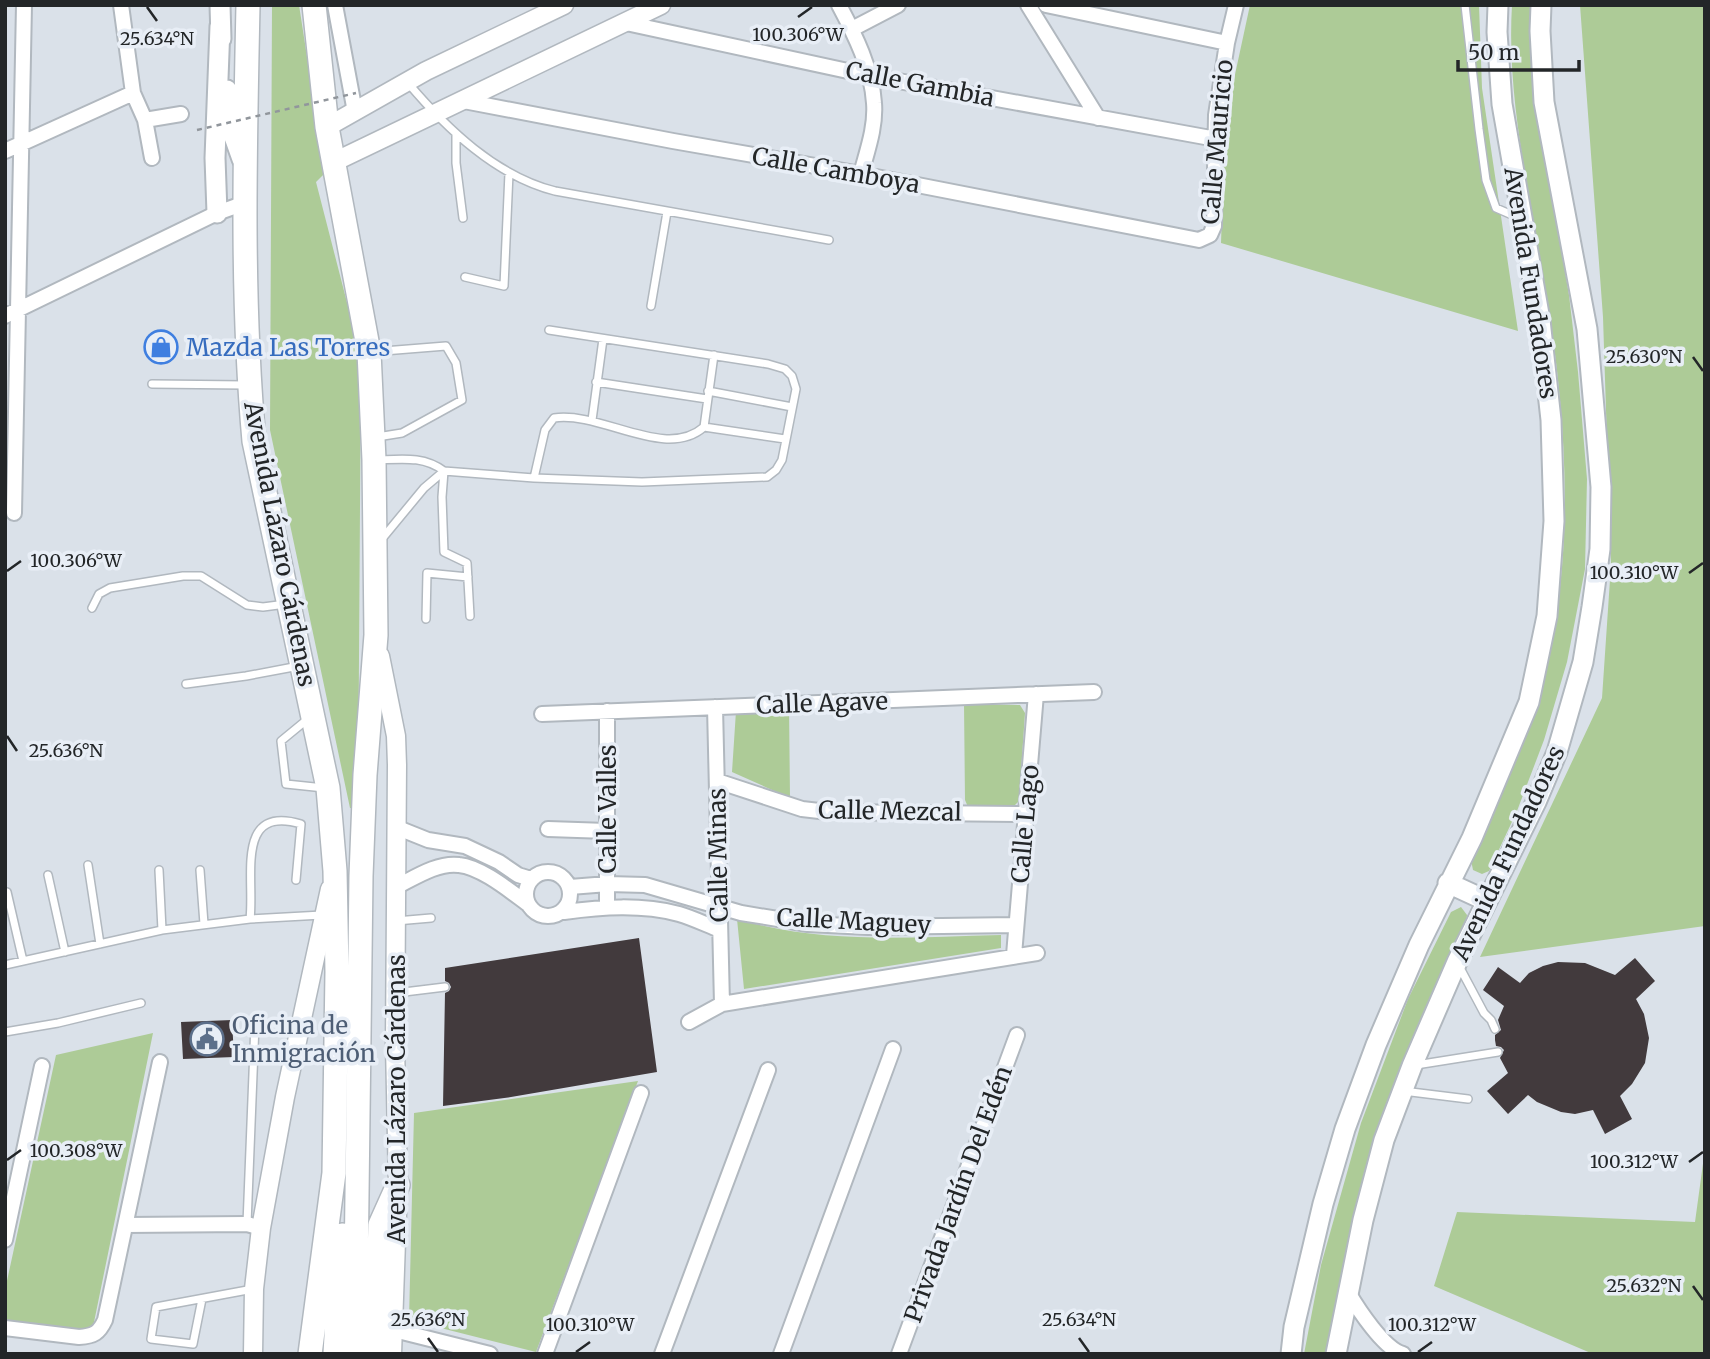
<svg xmlns="http://www.w3.org/2000/svg" width="1710" height="1359" font-family="Merriweather,serif">
<style>
.green{fill:#adcb97}
.building{fill:#423a3d}
.lines{fill:none;stroke-linecap:round;stroke-linejoin:round}
.service-casing{stroke:#b1b8bf;stroke-width:10}
.minor-casing{stroke:#b1b8bf;stroke-width:18}
.tertiary-casing{stroke:#b1b8bf;stroke-width:21}
.secondary-casing{stroke:#b1b8bf;stroke-width:23}
.trunk-casing{stroke:#b1b8bf;stroke-width:26}
.service{stroke:#fff;stroke-width:7}
.minor{stroke:#fff;stroke-width:14}
.tertiary{stroke:#fff;stroke-width:18}
.secondary{stroke:#fff;stroke-width:19}
.trunk{stroke:#fff;stroke-width:23}
.path-bridge{stroke:#91969c;stroke-width:2.5;stroke-dasharray:5 5;stroke-linecap:butt}
.ticks{fill:none;stroke:#232628;stroke-width:2.5}
.labels{text-anchor:middle;dominant-baseline:central;stroke-width:7;stroke-linejoin:round;paint-order:stroke}
.street-label{font-size:24px;fill:#232628;stroke:#e8eef6}
.shop-label{font-size:24px;fill:#366cbe;stroke:#e8eef6;text-anchor:start}
.service-label{font-size:24px;fill:#4e5e75;stroke:#e8eef6;text-anchor:start}
.ticks-label{font-size:18px;text-anchor:middle;fill:#232628;stroke:#e8eef6;stroke-width:7;stroke-linejoin:round;paint-order:stroke}
</style>
<rect width="100%" height="100%" fill="#dae1e9"/>
<!-- green -->
<path class="green" d="M272,5H299L325,173L316,182L361,357L358,809L350,808L270,430Z
M1250,5H1479L1482,88L1518,331L1221,243L1225,121Z
M1512,5H1533L1543,140L1569,295L1578,372L1587,479L1585,569L1567,662L1544,740L1517,811L1489,871L1482,874L1473,870L1471,860C1493,812 1513,763 1530,713C1535,696 1542,679 1547,662C1575,547 1566,415 1547,299C1532,203 1506,103 1512,5Z
M1580,5H1705V926L1480,957L1602,698L1611,565L1603,317Z
M964,704L1020,705L1025,713L1019,801L1014,806L968,807L965,800Z
M789,705L790,798L732,772L736,711Z
M1461,907L1467,915L1466,926L1425,1011L1380,1135L1342,1270L1326,1354H1304L1321,1265L1361,1123L1408,999L1451,912Z
M737,919C824,945 911,937 1001,935V948L744,989Z
M153,1033L92,1332L5,1321V1290L56,1055Z
M638,1081L536,1352L409,1320L414,1113Z
M1705,1149V1354H1593L1434,1286L1457,1212L1695,1222Z"/>
<!-- building -->
<path class="building" d="M639,938L657,1072L511,1097L443,1106L445,993L449,991L451,987L449,983L445,981V968Z
M1635,958L1655,981L1636,999L1644,1014L1649,1038L1645,1063L1632,1084L1620,1096L1632,1119L1605,1134L1593,1110L1575,1114L1561,1112L1537,1102L1528,1095L1508,1114L1487,1091L1508,1073L1500,1058L1504,1050L1501,1047L1496,1046L1495,1040V1035L1501,1030L1498,1020L1504,1006L1483,990L1498,967L1520,983L1529,973L1543,966L1558,962L1585,963L1615,975Z
M232,1020L234,1057L183,1059L181,1022Z"/>
<g class="lines">
<defs>
<path id="service" d="M1465,5L1479,129L1486,180L1496,208L1519,218
M408,83C447,129 496,176 555,191L829,240
M456,134V163L463,218
M465,277L504,286L509,173
M651,306L667,212
M371,352L446,346L456,363L462,400L402,433L377,437
M596,382L707,399
M152,384L245,385
M708,391L792,407
M592,420L603,339
M704,427L785,439
M378,460C403,459 424,456 444,471L534,478L642,482L767,477L776,470L782,460L796,389L792,376L785,369L768,364L549,330
M444,471L442,497L444,552L467,563L470,616
M534,478L545,430L554,418C602,411 665,461 704,427L714,355
M381,540L424,488L444,471
M92,608L99,594L110,588L183,576H201L247,605L263,607L286,604
M426,619L427,573L468,577
M186,684L246,676L299,666
M309,718L281,741L286,784L324,788
M88,865L100,944
M159,870L162,930
M200,870L204,924
M48,875L65,952
M7,892L23,961
M250,919C255,879 234,804 301,824L296,880
M396,921L431,918
M5,965L162,930L250,919L322,915
M1459,966L1484,1013L1491,1020L1495,1029
M396,993L445,987
M5,1032L58,1023L141,1003
M1416,1065L1498,1052
M1403,1091L1468,1099
M247,1224L255,1024
M202,1299L193,1344L151,1339L156,1307L253,1289"/>
<path id="minor" d="M121,5L133,93L145,120L152,158
M335,5L355,112
M839,5C855,35 872,69 874,103C876,127 867,151 861,174
M1028,5L1098,118
M1046,5L1227,43
M626,23L871,76L1216,139
M852,29L898,5
M464,101L673,141L861,174L1199,240L1210,235L1214,226L1216,115L1227,43L1236,5
M145,120L181,114
M5,151L133,93
M5,316L217,213L245,203
M14,513L24,5
M715,707L722,1004
M607,711V906
M542,714L1094,692
M717,781L802,809L828,812L1026,814
M398,828L428,840L465,846L499,862L518,875L531,879
M548,829L607,831
M526 894a22 22 0 1 1 44 0a22 22 0 1 1-44 0Z
M396,887C414,878 438,862 459,865C481,867 510,891 528,904
M570,887L608,884L645,885L741,913L808,924L868,927L1016,925
M564,912C602,907 641,904 679,914C693,918 707,925 720,930
M1014,955L1036,694
M689,1022L722,1004L1037,953
M126,1225L247,1224L261,1228
M5,1240L42,1066
M1348,1292C1358,1309 1384,1349 1403,1354
M5,1328L79,1337C94,1336 99,1333 105,1320L160,1062
M394,1330L490,1354
M545,1354L641,1093
M662,1354L768,1070
M781,1354L893,1049
M899,1354L1017,1035"/>
<path id="tertiary" d="M327,127L426,71L564,5
M334,162L661,5
M380,656L396,736L397,765L395,1045L398,1185L392,1354
M253,1354L254,1289L261,1228L285,1097L330,889"/>
<path id="secondary" d="M220,5L221,39
M227,90L232,131L242,159
M217,213L215,158L220,26
M1448,883L1487,901
M1291,1354L1294,1327L1323,1204L1345,1129L1376,1045L1419,945L1472,838L1529,702L1547,616L1554,521L1551,420L1540,320L1502,104L1497,32L1498,5
M1336,1354L1363,1220L1384,1140L1412,1066L1457,962L1536,802L1557,752L1583,662L1592,607L1600,549L1601,487L1587,329L1544,102L1540,31L1541,5"/>
<path id="trunk" d="M248,5C245,150 241,296 254,441L328,788L335,871L337,972L334,1173L310,1354
M314,5L327,127L369,352L374,460L376,635L365,775L361,876L355,1354
M335,1354L342,1235
M375,1354L380,1225L398,1185"/>
</defs>
<!-- service casing -->
<use href="#service" class="service-casing"/>
<!-- minor casing -->
<use href="#minor" class="minor-casing"/>
<!-- tertiary casing -->
<use href="#tertiary" class="tertiary-casing"/>
<!-- secondary casing -->
<use href="#secondary" class="secondary-casing"/>
<!-- trunk casing -->
<use href="#trunk" class="trunk-casing"/>
<!-- service -->
<use href="#service" class="service"/>
<!-- minor -->
<use href="#minor" class="minor"/>
<!-- tertiary -->
<use href="#tertiary" class="tertiary"/>
<!-- secondary -->
<use href="#secondary" class="secondary"/>
<!-- trunk -->
<use href="#trunk" class="trunk"/>
<!-- path-bridge -->
<path class="path-bridge" d="M197,130L356,93"/>
</g>
<!-- ticks -->
<path class="ticks" d="M147,7L157,21M798,17L812,7M1693,357L1703,371M7,571L21,561M1689,573L1703,563M7,736L17,751M7,1160L21,1150M1689,1162L1703,1152M1693,1286L1703,1300M428,1338L438,1352M1079,1338L1089,1352M576,1352L590,1342M1418,1352L1432,1342"/>
<!-- icons -->
<defs>
<symbol id="shop-ring" viewBox="-11 -11 22 22"><circle r="9.5" fill="#e8eef6" stroke="#3f7fe0" stroke-width="1.5"/><path d="M-5-2.5h2.3a2.7 3.5 0 0 1 5.4 0H5L5.5 6h-11ZM-1.5-2.5h3a1.5 2.3 0 0 0-3 0Z" fill="#3f7fe0"/></symbol>
<symbol id="civic-ring" viewBox="-11 -11 22 22"><circle r="9.5" fill="#e8eef6" stroke="#5c6f8a" stroke-width="1.5"/><path d="M-.6-6.5H3V-4.5H.6V-3L4-1V1h2V6H-6V1h2V-1L-.6-3ZM-1.2 2.5V6h2.4V2.5Z" fill="#5c6f8a"/></symbol>
</defs>
<g fill-rule="evenodd">
<use href="#shop-ring" x="142" y="328" width="38" height="38"/>
<use href="#civic-ring" x="188" y="1020" width="38" height="38"/>
</g>
<g class="labels">
<!-- street labels -->
<g class="street-label">
<text transform="translate(920 84) rotate(11)">Calle Gambia</text>
<text transform="translate(1217 142) rotate(-85)">Calle Mauricio</text>
<text transform="translate(836 170) rotate(10)">Calle Camboya</text>
<text transform="translate(1531 283) rotate(81)">Avenida Fundadores</text>
<text transform="translate(280 544) rotate(79)">Avenida Lázaro Cárdenas</text>
<text transform="translate(822 703) rotate(-2)">Calle Agave</text>
<text transform="translate(607 809) rotate(-90)">Calle Valles</text>
<text transform="translate(890 811) rotate(1)">Calle Mezcal</text>
<text transform="translate(1025 824) rotate(-85)">Calle Lago</text>
<text transform="translate(1508 853) rotate(-65)">Avenida Fundadores</text>
<text transform="translate(718 855) rotate(-91)">Calle Minas</text>
<text transform="translate(854 921) rotate(3)">Calle Maguey</text>
<text transform="translate(396 1099) rotate(-90)">Avenida Lázaro Cárdenas</text>
<text transform="translate(958 1194) rotate(-70)">Privada Jardín Del Edén</text>
</g>
<!-- shop labels -->
<g class="shop-label">
<text x="186" y="347">Mazda Las Torres</text>
</g>
<!-- service labels -->
<g class="service-label">
<text x="232" y="1025">Oficina de<tspan x="232" dy="28">Inmigración</tspan></text>
</g>
</g>
<g class="ticks-label">
<text x="798" y="41">100.306°W</text>
<text x="157" y="45">25.634°N</text>
<text x="1644" y="363">25.630°N</text>
<text x="76" y="567">100.306°W</text>
<text x="1634" y="579">100.310°W</text>
<text x="66" y="757">25.636°N</text>
<text x="76" y="1157">100.308°W</text>
<text x="1634" y="1168">100.312°W</text>
<text x="1644" y="1292">25.632°N</text>
<text x="428" y="1326">25.636°N</text>
<text x="1079" y="1326">25.634°N</text>
<text x="590" y="1331">100.310°W</text>
<text x="1432" y="1331">100.312°W</text>
</g>
<!-- border -->
<rect width="1710" height="1359" fill="none" stroke="#232628" stroke-width="14"/>
<!-- scale -->
<path d="M1458 60v10h121v-10" fill="none" stroke="#232628" stroke-width="3.5"/>
<text x="1468" y="60" font-size="21" fill="#232628" stroke="#e8eef6" stroke-width="5" paint-order="stroke">50 m</text>
</svg>
